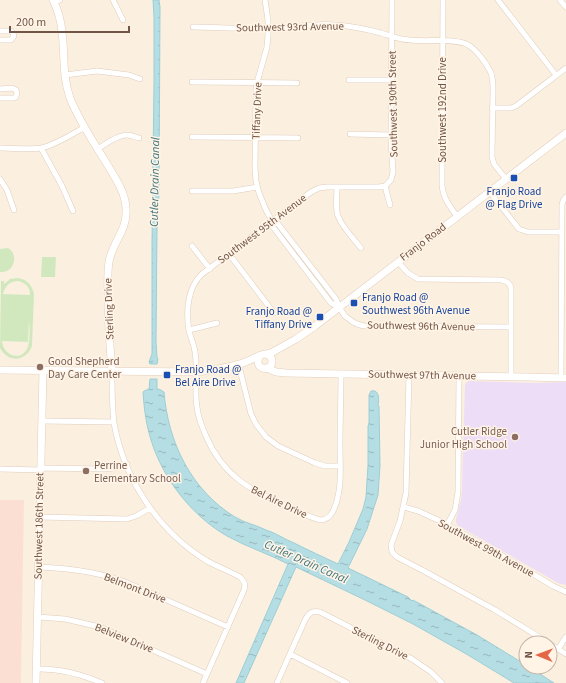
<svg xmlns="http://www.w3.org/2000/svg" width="566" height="683" font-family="'Source Sans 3',sans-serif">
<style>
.commercial{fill:#fcdfd3}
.education{fill:#edddf7}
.grass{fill:#d1e8bf;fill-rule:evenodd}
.water{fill:url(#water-ripples);stroke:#9cced5}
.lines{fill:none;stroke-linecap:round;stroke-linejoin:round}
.street-casing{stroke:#dfccbc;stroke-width:6}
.secondary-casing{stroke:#e4cdba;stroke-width:8}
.street{stroke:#fff;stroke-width:5}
.secondary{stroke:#fff;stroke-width:7}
.transit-dot{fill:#1a4fb4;stroke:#fff4e6;stroke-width:1.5}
.education-dot{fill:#8d6e63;stroke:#fff4e6;stroke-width:1.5}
.labels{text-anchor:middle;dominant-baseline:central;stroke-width:3;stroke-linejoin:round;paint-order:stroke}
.street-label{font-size:11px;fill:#715648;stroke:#fff4e6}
.transit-label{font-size:11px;fill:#164399;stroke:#fff4e6;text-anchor:start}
.education-label{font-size:11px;fill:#785e54;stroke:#fff4e6;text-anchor:start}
.water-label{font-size:12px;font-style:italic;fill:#3f757e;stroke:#fff4e6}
</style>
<defs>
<pattern id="water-ripples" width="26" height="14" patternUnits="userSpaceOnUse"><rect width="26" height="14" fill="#b5dee4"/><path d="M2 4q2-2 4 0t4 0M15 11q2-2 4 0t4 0" fill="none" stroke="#98b7bb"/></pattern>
</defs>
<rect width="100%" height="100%" fill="#fbf0e0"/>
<!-- commercial -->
<path class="commercial" d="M0,500H24L21,683H0Z"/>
<!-- education -->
<path class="education" d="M469,381L536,383L566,382V585L558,583L457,525L456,522V519L461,500L462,489L465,385L467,382Z"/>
<!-- grass -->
<path class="grass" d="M8,248C17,253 16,266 7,271C5,272 2,272 0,272V249Z
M42,257H56L55,277H41Z
M17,278C26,279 32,284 34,294L32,346C26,362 8,363 0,348L1,281H4V284L10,279ZM18,281C26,283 30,287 30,295L3,294C5,286 10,281 18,281ZM29,321C30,326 30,343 27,349C20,362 3,355 2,341L28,342Z"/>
<!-- water -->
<path class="water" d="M153,0H159L160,7L159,193L157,229L156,342L157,357L158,359L157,364H150L149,362L152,354V243L154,82V17Z
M150,379H157V390L159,389L164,392C168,442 191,490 235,517C245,523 256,525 266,530C276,533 284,539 294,543C308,550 323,557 338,564L349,542L363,509L366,497L368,465V426L369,423V395L371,391C380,389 379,400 378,406H379L380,466L378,495L367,529L348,568L408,597L412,601L413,600L477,635L526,665V667H529L554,683H514L468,655L413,624L365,600L296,567L244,683H236L288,564C269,554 247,547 227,536C192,516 163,479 151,440C146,424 144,408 143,392L144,391L149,389Z"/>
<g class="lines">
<defs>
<path id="street" d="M113,0L123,20
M265,0L268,20V35L267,47L258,79L256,89L255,168L256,181L259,193L266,210L272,221L273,227L331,303L339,307
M443,0L442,185C443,198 450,207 457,216
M498,0L556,75
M560,0L566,7
M54,2L60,0
M193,27C222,28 250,29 279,28C298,27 317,23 336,25C351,26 366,29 381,33C391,36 400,40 410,40C425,42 456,38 468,45C476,49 487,64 491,73C493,78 493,84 493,91L492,157L494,164L506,179
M0,31H11L13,33L14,36L11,40H0
M65,75L97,71L129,75L140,79
M349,80H392
M192,82L297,83
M0,89L12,88L16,90L17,92L16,97L14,98H0
M492,108H511L516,106L566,68
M350,134L391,135
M192,137L298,138
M0,148C13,148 28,150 42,148C57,144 71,135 85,127
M41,148L62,186L73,211
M98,149C105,144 118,135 127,135C131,135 135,137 139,138
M0,179L7,190L14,210
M385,186L391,180L393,172L391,140L392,0
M385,186L390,205
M337,187C337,196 335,207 338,216C342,227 354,239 361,248
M192,191H233L257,187
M490,192L519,229L528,232H562
M272,221L278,224L336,299L339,307L345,316L353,322L357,324L364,326L511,327
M192,246L210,269
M229,254L274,313
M398,262L408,273L418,279L501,280C508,281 511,284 511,290V376
M189,330L217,323
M238,365L240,370L251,414L256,424L266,437L278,446L315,463L325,466H340
M112,371C112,388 112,406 114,423C124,479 158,531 207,561C218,567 229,571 240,577C244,581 246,584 244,590L203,683
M341,374C341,397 340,421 340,445C340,467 343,493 332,513C329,518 326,520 320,520C309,517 299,512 289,507C251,491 223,476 206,436C202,427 198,417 197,407C194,389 198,370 195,352C194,345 191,338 189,331C186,312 187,288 202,274L311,192L319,188L327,187H379L385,186
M409,375L406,493L400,521L391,545L392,552L397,557L424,571L495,610L549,643
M561,378L562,205L563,201L566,197
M42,421L114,422
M41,468L105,469L114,468L127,464
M0,469L41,470
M404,507L418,511L440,521L496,552L553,586L566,592
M39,517L127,519L136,516L150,508
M447,525L455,510L458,492L459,376
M38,567C70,568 101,572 130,584L228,627
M38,617L65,619L100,627L207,674
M550,644L566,654
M558,649L566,637
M290,654L347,683
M36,669C59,668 81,674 102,683
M277,683L305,620C309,613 312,610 320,612L412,659L431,672L442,683"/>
<path id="secondary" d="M53,0C58,10 61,21 62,32C65,55 62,75 70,98C79,121 94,143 107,164C115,178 125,191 126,208C128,231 112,242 109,262C107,274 108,286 108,298C108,323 110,347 112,371
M267,354L271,353L296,339L315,326L566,133
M267,368L276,372L286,373L528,377L566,378
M0,370L196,372C210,370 232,368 245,362C249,361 261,354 265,354C270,354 274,360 271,365C266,373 253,366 260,356
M36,683L43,370"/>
</defs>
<!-- street casing -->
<use href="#street" class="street-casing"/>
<!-- secondary casing -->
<use href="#secondary" class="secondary-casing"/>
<!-- street -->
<use href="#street" class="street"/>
<!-- secondary -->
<use href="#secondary" class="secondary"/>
</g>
<!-- markers -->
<g class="transit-dot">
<rect x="510" y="174" width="8" height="8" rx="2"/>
<rect x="350" y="299" width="8" height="8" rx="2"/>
<rect x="316" y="313" width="8" height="8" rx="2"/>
<rect x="163" y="371" width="8" height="8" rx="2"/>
</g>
<g class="education-dot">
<circle cx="40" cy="367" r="4"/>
<circle cx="515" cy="437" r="4"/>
<circle cx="86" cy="471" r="4"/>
</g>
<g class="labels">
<!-- street labels -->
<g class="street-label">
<text transform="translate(290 27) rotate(-1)">Southwest 93rd Avenue</text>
<text transform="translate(393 104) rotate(-91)">Southwest 190th Street</text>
<text transform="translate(442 110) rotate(-90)">Southwest 192nd Drive</text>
<text transform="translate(257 111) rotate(-88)">Tiffany Drive</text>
<text transform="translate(262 229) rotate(-37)">Southwest 95th Avenue</text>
<text transform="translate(423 242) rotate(-37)">Franjo Road</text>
<text transform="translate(109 309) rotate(-92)">Sterling Drive</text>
<text transform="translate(421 326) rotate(1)">Southwest 96th Avenue</text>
<text transform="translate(422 375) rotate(1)">Southwest 97th Avenue</text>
<text transform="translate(279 502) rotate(26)">Bel Aire Drive</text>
<text transform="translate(39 526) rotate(-89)">Southwest 186th Street</text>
<text transform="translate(486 548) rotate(29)">Southwest 99th Avenue</text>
<text transform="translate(135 588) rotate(21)">Belmont Drive</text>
<text transform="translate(124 638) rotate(22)">Belview Drive</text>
<text transform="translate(380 643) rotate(27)">Sterling Drive</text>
</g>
<!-- transit labels -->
<g class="transit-label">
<text x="514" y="191" text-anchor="middle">Franjo Road<tspan x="514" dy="13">@ Flag Drive</tspan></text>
<text x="362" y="297">Franjo Road @<tspan x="362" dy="13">Southwest 96th Avenue</tspan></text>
<text x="312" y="311" text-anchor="end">Franjo Road @<tspan x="312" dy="13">Tiffany Drive</tspan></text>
<text x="175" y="369">Franjo Road @<tspan x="175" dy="13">Bel Aire Drive</tspan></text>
</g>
<!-- education labels -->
<g class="education-label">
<text x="48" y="361">Good Shepherd<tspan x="48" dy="13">Day Care Center</tspan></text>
<text x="507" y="431" text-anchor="end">Cutler Ridge<tspan x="507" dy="13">Junior High School</tspan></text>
<text x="94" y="465">Perrine<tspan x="94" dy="13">Elementary School</tspan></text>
</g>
<!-- water labels -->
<g class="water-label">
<text transform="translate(155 182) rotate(-89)">Cutler Drain Canal</text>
<text transform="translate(306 562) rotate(24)">Cutler Drain Canal</text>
</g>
</g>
<!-- north arrow -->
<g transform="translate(538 655) rotate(271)"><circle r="19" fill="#fff4e6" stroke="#c6b5a7"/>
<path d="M0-3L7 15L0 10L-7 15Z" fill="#e46646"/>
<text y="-6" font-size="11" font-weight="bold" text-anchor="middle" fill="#715648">N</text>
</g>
<!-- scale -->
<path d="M10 26v6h119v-6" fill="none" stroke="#715648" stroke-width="2"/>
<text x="16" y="26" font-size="12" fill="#715648" stroke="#fff4e6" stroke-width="3" paint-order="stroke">200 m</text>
</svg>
